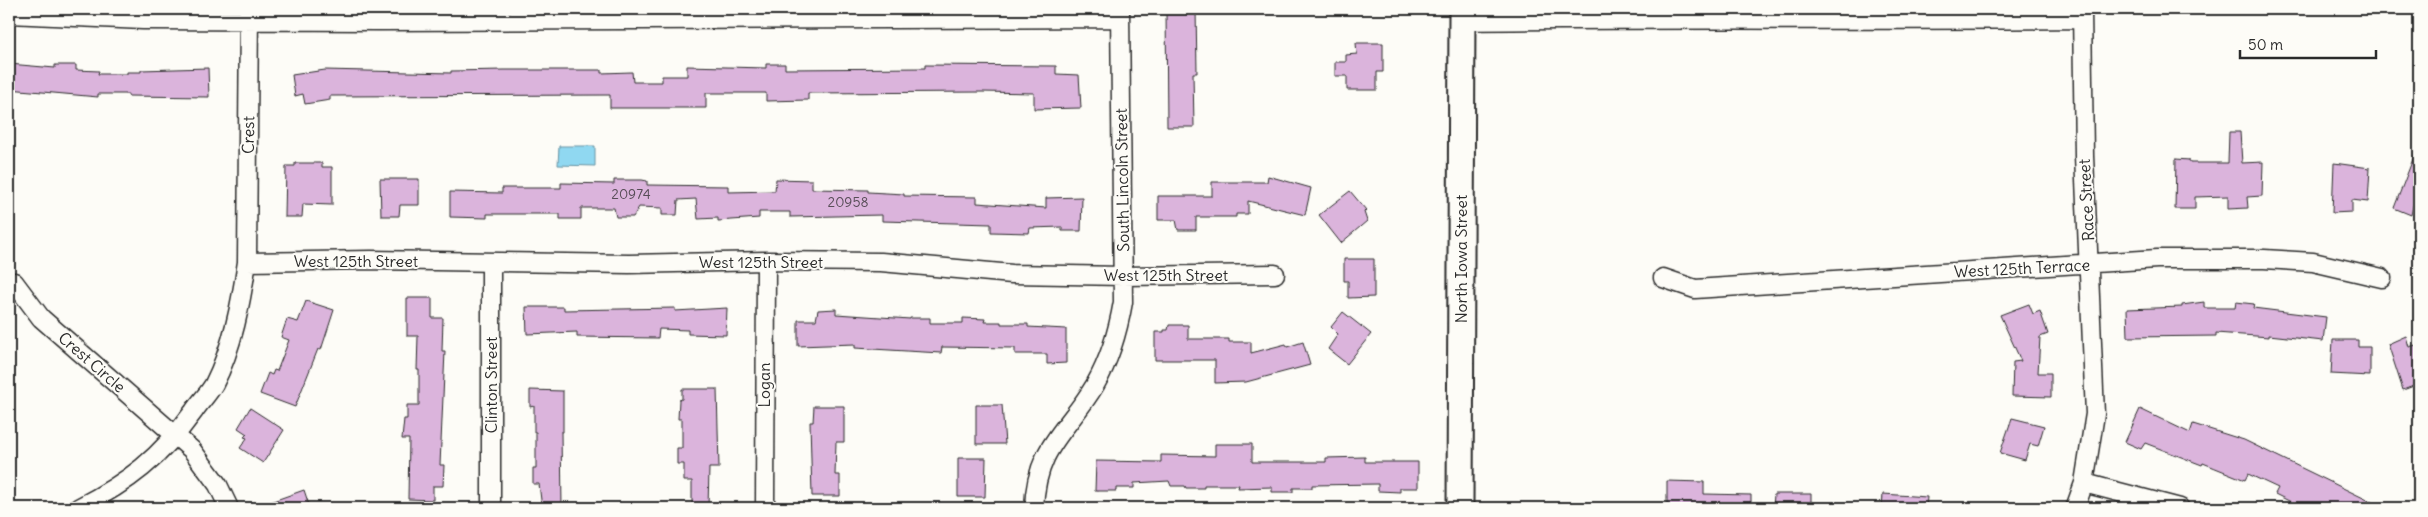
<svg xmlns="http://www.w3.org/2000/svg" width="2428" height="517" font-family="Delius,sans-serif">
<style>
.water{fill:#90d8f1;stroke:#6893a2}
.building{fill:#dbb4dc;stroke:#2b2b2b}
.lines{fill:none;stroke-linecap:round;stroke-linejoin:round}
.street-casing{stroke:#2b2b2b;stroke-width:21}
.secondary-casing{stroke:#2b2b2b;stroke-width:29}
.street{stroke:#fdfcf7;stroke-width:18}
.secondary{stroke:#fdfcf7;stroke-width:25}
.labels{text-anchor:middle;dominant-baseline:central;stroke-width:4;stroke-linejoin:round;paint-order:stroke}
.number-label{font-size:14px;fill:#574d57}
.street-label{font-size:16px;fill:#2b2b2b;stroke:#fdfcf7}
</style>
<rect width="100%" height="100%" fill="#fdfcf7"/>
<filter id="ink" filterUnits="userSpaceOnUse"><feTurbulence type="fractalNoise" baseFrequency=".02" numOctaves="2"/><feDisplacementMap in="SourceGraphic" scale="10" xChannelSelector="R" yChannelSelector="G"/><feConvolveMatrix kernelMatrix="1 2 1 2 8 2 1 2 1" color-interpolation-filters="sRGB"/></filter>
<g filter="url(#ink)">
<!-- water -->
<path class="water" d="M559,146H595V166L558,165Z"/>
<!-- building -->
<path class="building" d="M1166,9H1196L1197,73H1193L1194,127H1167Z
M1356,43H1383V72H1377V90H1347V76H1335V62H1346V55L1357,54Z
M9,64L55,68V65H76V70L99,71L98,74H127V72H141V70L208,68L209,97L128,96V94H98V97L9,89Z
M766,64H785V69L925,68V65L1056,66V74L1079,75L1081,108L1034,109V93L982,92L808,93V100L766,101V93H706V108H610V95L330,96V100L305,104L303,94L295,96L292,75L325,70L451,73V71L503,70H601V73L632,72L633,82H662V76H687V66L766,68Z
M2229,132H2240L2242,163L2263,162L2262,196L2247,197L2248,208L2228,209V196L2195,197V209H2175L2176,159L2189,160L2190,163H2228Z
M2418,146L2419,203L2414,202L2411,215L2394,208Z
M295,163H322V167H332V205L303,204L302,217H285L286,166H295Z
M2334,163L2370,168L2368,202L2352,200V212L2332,213Z
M1268,176L1311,188L1305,215L1248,201V214H1236V217H1196V230H1178L1176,220H1158V196H1212V182H1267Z
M380,179H419V205H400L399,216H381Z
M776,179L812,180V189L868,190V192L904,194V196L977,197V203L1046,208V198L1082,197L1081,231H1062V227L1030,228L1029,233L991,232V224L882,221V215L790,217V212H759V218L718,221V218L698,219L696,199L678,200L677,215H662V208L639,207L633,217H616L614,208H581V219H560V214H487V218L450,217V192L502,193V188H561V183L614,184V180H642L647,181V185L728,186V192L775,191Z
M1350,191L1366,210L1364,212L1367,221L1341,243L1319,215Z
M1344,259H1374V297L1348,298V281H1344Z
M407,298H432V318H443L442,351H445L440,465H444L443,486H433V500L408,499L409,439H402L404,419H407V405H419V370H417L418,336H407Z
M306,301L334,310L321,350L318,349L295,407L260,394L268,373L272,375L274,370L277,371L289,340L281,337L287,319L298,322Z
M2204,302V308H2235L2236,302L2254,304L2253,308L2326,317L2323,341L2269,335V337L2216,333V336L2128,337L2127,309L2182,307V305Z
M2029,304L2033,314L2040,311L2048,334L2040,337L2038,373H2051V397L2012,396L2013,362L2021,361L2000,315Z
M526,307H564V310L675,308V311L727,308L726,335L688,334V330L659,329L658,338L577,337V332L527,334Z
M836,309V314L910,319V318H930V323H963V318L985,319L984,322H1001V324H1028V327L1066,329V363L1047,364V354H1015V348L942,347L941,353L855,348V344L798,346V320H816L818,310Z
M1343,312L1371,334L1347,364L1328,349L1338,334L1331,327Z
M1169,325H1188V339H1229V342H1251V353L1286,344L1287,347L1303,342L1310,365L1246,382L1215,383V360H1155V332H1164V330H1168Z
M2406,336L2409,347L2419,344V384L2403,390L2388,344Z
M2333,340H2358V347H2370V376L2331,374Z
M682,389H717L719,468H709L708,508H692V481H684V464H677V448H682V419H678L679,400L682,399Z
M530,390L563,391V432H561L562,508H542L539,484H533V468H536V432H534V406L530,407Z
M976,405H1002L1005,444H976Z
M814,406H844V442H836L835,475H840V496H812L810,422H813Z
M250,408L284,430L263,463L240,448L247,438L244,437L247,434L238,428Z
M2140,409L2190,433L2193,424L2244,440L2384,508H2303L2275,494L2278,488L2248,474L2245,480L2203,463L2202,465L2145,443L2141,449L2125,442Z
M2012,418L2044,426L2038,446L2030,444L2025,460L2000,453Z
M1215,444H1252V462H1326V458L1365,457V462H1418V488H1400V492L1378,491V484L1312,485V488H1293V492H1272V487L1238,488L1239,485H1204V488H1186L1185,486H1171L1169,481L1134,483V488H1116V491H1095L1096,461L1161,462V455L1215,456Z
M958,458H986L985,497H958Z
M1667,481L1704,482V494L1751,495V508H1667Z
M304,490L310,508H259V506Z
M1774,494H1811V508H1773Z
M1883,494L1927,497L1926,508H1882Z"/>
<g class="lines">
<defs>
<path id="street" d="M9,14L143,20L380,21L1120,18
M1462,21C1668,18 1875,21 2081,19
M247,262L371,260L629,264L766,261L881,262L1012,274L1123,276L1275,274
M1663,278L1695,289L2157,259H2264L2313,262L2382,278
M14,282L41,318L192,450L218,485L229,508
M2084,483L2180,508
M78,508C129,482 160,458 194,411C200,402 209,393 214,384C233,347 241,302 247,262L249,9
M491,508V263
M765,508L766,261
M1034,508C1036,446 1067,432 1095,385C1110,359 1118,331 1123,302L1120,9
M2075,508L2084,483L2095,414L2084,156L2082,9"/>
<path id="secondary" d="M1460,508L1462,9"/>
</defs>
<!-- street casing -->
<use href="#street" class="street-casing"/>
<!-- secondary casing -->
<use href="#secondary" class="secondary-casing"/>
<!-- street -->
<use href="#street" class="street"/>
<!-- secondary -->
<use href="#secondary" class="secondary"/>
</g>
</g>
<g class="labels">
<!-- number labels -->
<g class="number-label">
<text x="631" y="194">20974</text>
<text x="848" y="202">20958</text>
</g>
<!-- street labels -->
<g class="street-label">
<text transform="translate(248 135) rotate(-89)">Crest</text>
<text transform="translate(1122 180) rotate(-91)">South Lincoln Street</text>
<text transform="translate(2086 200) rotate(-93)">Race Street</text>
<text transform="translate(1461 259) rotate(-90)">North Iowa Street</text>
<text x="356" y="261">West 125th Street</text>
<text x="761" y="262">West 125th Street</text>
<text transform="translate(2022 268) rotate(-3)">West 125th Terrace</text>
<text x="1166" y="275">West 125th Street</text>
<text transform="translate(92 362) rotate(41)">Crest Circle</text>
<text transform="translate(491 385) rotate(-90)">Clinton Street</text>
<text transform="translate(764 385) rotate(-90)">Logan</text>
</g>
</g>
<!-- margin -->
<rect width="2428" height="517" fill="none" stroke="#fdfcf7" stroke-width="30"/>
<rect x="15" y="15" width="2398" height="487" fill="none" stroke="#2b2b2b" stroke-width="2" filter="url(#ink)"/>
<!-- scale -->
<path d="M2240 50v8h136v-8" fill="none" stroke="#2b2b2b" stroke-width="2.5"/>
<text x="2248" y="50" font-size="15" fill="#2b2b2b" stroke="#fdfcf7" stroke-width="4" paint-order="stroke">50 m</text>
</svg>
